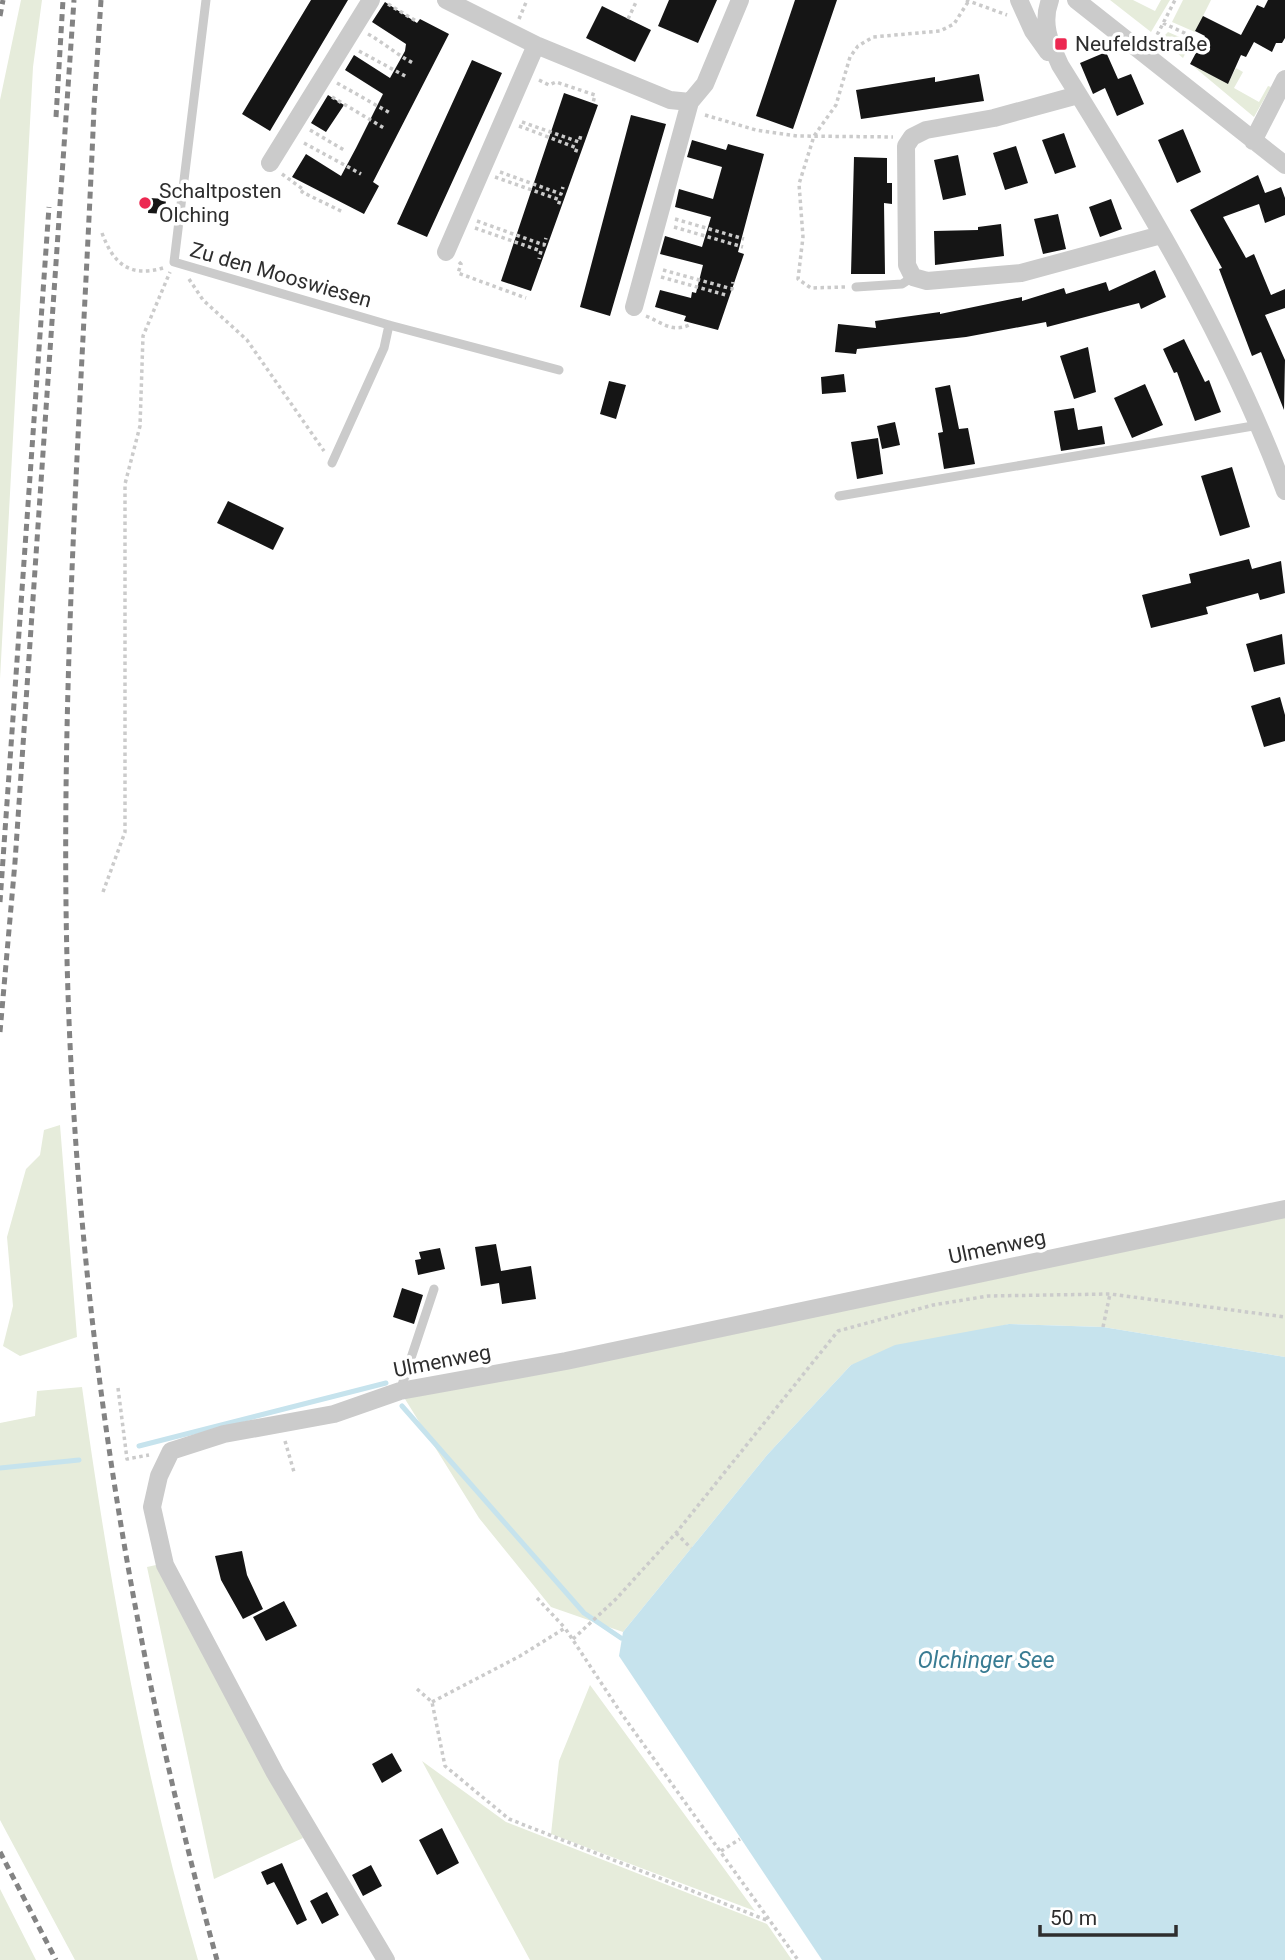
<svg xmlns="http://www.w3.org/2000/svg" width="1285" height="1960" font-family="Roboto,sans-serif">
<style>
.green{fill:#e6ecdb}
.water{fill:#c6e3ed}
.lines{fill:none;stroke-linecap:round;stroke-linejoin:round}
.stream{stroke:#c6e3ed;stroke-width:5}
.building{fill:#151515}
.path{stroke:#cbcbcb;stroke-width:3.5;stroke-dasharray:3.5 3.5;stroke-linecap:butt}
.lane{stroke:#cbcbcb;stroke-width:9}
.street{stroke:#cbcbcb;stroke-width:18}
.rail{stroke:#838383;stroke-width:5;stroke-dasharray:7 5;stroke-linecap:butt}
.poi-dot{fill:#ec2851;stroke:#fff;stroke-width:2.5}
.labels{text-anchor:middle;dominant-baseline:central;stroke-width:7;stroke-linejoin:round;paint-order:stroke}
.poi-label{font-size:21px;fill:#2e2e2e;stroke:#fff;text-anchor:start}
.street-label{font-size:21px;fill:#2e2e2e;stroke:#fff}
.water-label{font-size:23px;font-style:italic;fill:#397c93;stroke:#fff}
</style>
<rect width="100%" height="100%" fill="#fff"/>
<!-- green -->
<path class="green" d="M21,0H42L33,67L0,679V100Z
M1110,0H1133L1155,11L1161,0H1170L1151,32Z
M1183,0H1211L1195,32L1172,22Z
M1168,32L1191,42L1183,58L1164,42L1163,37Z
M1193,66L1228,83L1236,68L1243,72L1234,88L1259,102L1268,86L1271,87L1254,117Z
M60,1125L77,1337L20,1356L3,1346L13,1306L7,1237L26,1169L40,1155L44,1130Z
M1285,1209V1357L1103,1327L1009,1324L851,1365L767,1455L623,1632L551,1607L479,1518L400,1391Z
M82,1387C109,1580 143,1773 198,1960H75L0,1820V1423L35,1416L37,1391Z
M156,1565L303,1838L214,1879L147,1567Z
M590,1685L755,1911L551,1834L559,1761Z
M422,1761L506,1822L767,1924L792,1960H530Z
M0,1889L36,1960H0Z"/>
<!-- water -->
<path class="water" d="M1009,1324L1103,1327L1285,1357V1960H822L619,1656L623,1632L767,1455L851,1365L895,1345Z"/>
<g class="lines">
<!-- stream -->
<path class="stream" d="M402,1406L584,1613L621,1638
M139,1446L386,1383
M0,1468L79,1460"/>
</g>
<!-- building -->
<path class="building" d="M311,0H348L270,131L242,114Z
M669,0H717L698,43L658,26Z
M795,0H837L793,129L756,116Z
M1268,0H1285V38L1282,43H1276L1272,52L1254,42L1246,57L1241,55L1228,84L1190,64L1205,36L1195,31L1203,16L1241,35L1257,5L1264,8Z
M385,2L417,23L420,19L449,34L373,182L379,186L364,214L292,177L306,154L341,176L356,148L383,94L345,70L354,55L390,78L405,51L406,44L372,22Z
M602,6L651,30L635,62L586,38Z
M1106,52L1118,79L1131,74L1144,104L1117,116L1105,88L1093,94L1080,63Z
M472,60L502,73L427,237L397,224Z
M979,74L984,101L861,119L856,90L935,77V82Z
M564,93L598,105L531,291L501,281Z
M328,95L344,105L326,132L311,123Z
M631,115L666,124L610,316L580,307Z
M1183,129L1201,172L1177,183L1158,140Z
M1064,133L1076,167L1055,174L1042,140Z
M692,140L726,150L728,144L764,154L738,252L744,254L718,330L684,321L686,316L655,307L660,290L691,298L692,292L696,293L703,265L660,254L665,236L702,247L711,217L675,207L679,189L713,199L722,167L687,157Z
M1016,146L1028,183L1005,190L993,153Z
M958,155L966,195L943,200L934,160Z
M854,157L887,158V183H892V204L884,203L885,274H851Z
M1258,175L1265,193L1281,187L1285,198V215L1265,223L1259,204L1223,217L1246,258L1254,254L1271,295L1285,289V308L1265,315L1285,360L1284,410L1261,352L1252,356L1219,269L1222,268L1190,210Z
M149,198L166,199L165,214L148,213Z
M1111,199L1122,229L1100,237L1089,207Z
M1058,214L1066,249L1043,254L1034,219Z
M1001,224L1004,256L935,265L934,231L978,230V227Z
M1155,270L1166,297L1141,309L1139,303L1047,327L1046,322L966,337L857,349L856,354L835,352L838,324L876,328L875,321L940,312V314L1022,297V301L1064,288L1066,294L1106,282L1109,291Z
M1184,339L1205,382L1209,380L1221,412L1195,421L1177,372L1174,373L1163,349Z
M1088,347L1096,392L1074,399L1060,356Z
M844,374L846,392L822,394L821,377Z
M609,381L626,385L616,419L600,414Z
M1145,384L1163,425L1132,438L1114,398Z
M950,385L959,429L968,428L975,464L944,469L938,433L943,432L935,388Z
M1074,408L1078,430L1102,426L1105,444L1061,451L1054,411Z
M895,422L900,445L882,449L877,426Z
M878,438L883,474L857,479L851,442Z
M1232,467L1250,527L1220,536L1201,476Z
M228,501L284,528L273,550L217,523Z
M1249,559L1252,569L1281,561L1285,593L1260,600L1258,593L1206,607L1208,614L1151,628L1142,595L1191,583L1189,574Z
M1282,634L1285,664L1254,672L1246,644Z
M1280,697L1285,715V741L1264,747L1251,706Z
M496,1244L501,1271L531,1266L536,1299L502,1304L499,1283L481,1286L475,1247Z
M440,1248L445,1269L418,1275L415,1260L421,1259L419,1252Z
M402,1288L423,1295L414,1324L393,1317Z
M242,1551L247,1575L263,1609L243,1619L221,1580L215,1556Z
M284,1601L297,1626L266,1641L253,1617Z
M392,1753L402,1771L382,1783L372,1764Z
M442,1828L459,1863L437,1875L419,1840Z
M282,1863L307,1920L297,1925L274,1882L267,1885L261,1872Z
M371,1865L382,1886L363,1896L352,1875Z
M327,1892L339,1915L322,1924L310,1901Z"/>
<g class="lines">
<!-- path -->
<path class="path" d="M966,0L1007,15
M388,4L416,21
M519,19L527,0
M628,19L637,0
M1163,23L1195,38
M368,34C384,43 397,55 415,64
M1154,41L1175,0
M359,51L407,77
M539,80L549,85L556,82L595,95L593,103
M337,83L390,113
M332,97L384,128
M705,115L756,130L797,136L893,137
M522,122L579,142L581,135
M519,126L577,148L575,154
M310,130L344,150
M304,143L361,174
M500,172L561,194L563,187
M282,174L304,190L302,192L343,212
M495,177L560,200L558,206
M675,219L744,239
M477,221L544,245L546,238
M674,227L743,247
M475,228L541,251L539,259
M102,233C113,263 129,278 163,268
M459,262L461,264L458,273L526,298
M663,270L732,289L733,282
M661,277L726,295
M189,279L203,300L247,340L324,451
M845,287L811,288L798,279L803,237L799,184L814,136L836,105L850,57L858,46L873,37L940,31L954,24L968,2
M646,316C661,322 672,333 689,325
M103,892L125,832V484L140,426L143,336L170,272
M1103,1327L1110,1294
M118,1388L127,1459L149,1455
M285,1441L294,1472
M676,1533L691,1548
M537,1598L565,1628
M573,1639L616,1599L676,1533L838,1331L933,1305L988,1296L1110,1294L1285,1317
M417,1689L432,1702L445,1766L509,1819L769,1921
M432,1702L520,1656L565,1628L621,1713L798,1960
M721,1851L740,1839"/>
<!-- lane -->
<path class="lane" d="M206,0L174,262L389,325L559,370
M856,287L902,284L913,277
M332,463L384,348L389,325
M839,496L1259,425
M400,1391L434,1289"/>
<!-- street -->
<path class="street" d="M446,0L536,45L670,100L690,102L705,84L740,0
M1019,0L1033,31L1048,52
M1050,0C1041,24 1050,43 1060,65C1145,201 1229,341 1285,491
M1076,0L1285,165
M1078,95L994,118L926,130L912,137L906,146L907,265L913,277L927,281L1021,273L1161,235
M1253,141L1285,79
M270,163L371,0
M446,252L536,45
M634,307L690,102
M386,1960L275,1773L165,1565L152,1507L159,1476L171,1451L224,1434L334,1414L400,1391L566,1361L1285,1209"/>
<!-- rail -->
<path class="rail" d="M101,0L94,108C83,373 63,639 66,904C70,1261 122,1617 217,1960
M0,16L3,0
M56,117L63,0
M0,902L49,207
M0,1032L15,862L74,0
M0,1852L56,1960"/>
</g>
<!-- markers -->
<g class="poi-dot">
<rect x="1054" y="37" width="14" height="14" rx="3.5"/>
<circle cx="145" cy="203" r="7"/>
</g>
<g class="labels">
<!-- poi labels -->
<g class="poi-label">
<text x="1075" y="44">Neufeldstraße</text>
<text x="159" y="191">Schaltposten<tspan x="159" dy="24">Olching</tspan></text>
</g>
<!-- street labels -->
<g class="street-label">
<text transform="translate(281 275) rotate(16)">Zu den Mooswiesen</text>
<text transform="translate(997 1247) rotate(-12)">Ulmenweg</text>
<text transform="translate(442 1361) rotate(-11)">Ulmenweg</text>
</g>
<!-- water labels -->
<g class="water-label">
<text x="986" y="1660">Olchinger See</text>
</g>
</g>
<!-- scale -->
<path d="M1040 1925v10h136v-10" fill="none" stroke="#2e2e2e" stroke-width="3.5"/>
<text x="1050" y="1925" font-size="21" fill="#2e2e2e" stroke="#ffffff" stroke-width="5" paint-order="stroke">50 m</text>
</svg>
